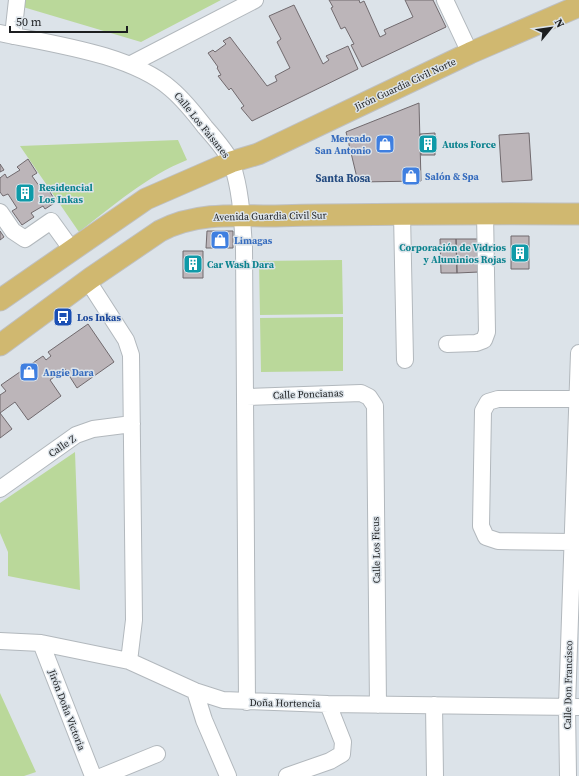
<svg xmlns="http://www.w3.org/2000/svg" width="579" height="776" font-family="'Source Serif 4',serif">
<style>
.green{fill:#bad89a}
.building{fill:#bcb5b9;stroke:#716a6e}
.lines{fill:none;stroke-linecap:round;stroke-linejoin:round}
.minor-casing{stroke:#b2b8bd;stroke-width:18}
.major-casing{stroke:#bfc0c1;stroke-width:23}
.minor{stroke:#fff;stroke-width:16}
.major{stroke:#d0b870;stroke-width:21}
.labels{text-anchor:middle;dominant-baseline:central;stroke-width:3;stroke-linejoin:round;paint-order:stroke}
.street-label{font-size:10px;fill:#1c1e20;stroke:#dce3e9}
.shop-label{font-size:10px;font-weight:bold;fill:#366cbe;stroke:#dce3e9;text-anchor:start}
.culture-label{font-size:10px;font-weight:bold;fill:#0d838f;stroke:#dce3e9;text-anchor:start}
.transit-label{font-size:10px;font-weight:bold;fill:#164399;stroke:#dce3e9;text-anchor:start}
.neighbourhood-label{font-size:11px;font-weight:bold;fill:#244b80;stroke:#dce3e9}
</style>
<rect width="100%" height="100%" fill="#dce3e9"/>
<!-- green -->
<path class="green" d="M24,0H221L141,42L23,7Z
M178,140L187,160C147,176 113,206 79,232L20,146Z
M342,260L343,314L260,315L259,261Z
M343,317V371L261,372L260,318Z
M75,452L80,590L8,576V552L0,533V503Z
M0,693L36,772L24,776H0Z"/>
<!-- building -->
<path class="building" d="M329,0H359L360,3L364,1L380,37L386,34L384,30L413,17L405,0H433L446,27L362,67L351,45L354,44L345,27L341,29L331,8L333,7Z
M294,5L323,64L329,60L326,56L348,46L358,69L252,121L241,108L244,106L231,88L229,90L218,76L221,75L217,68L218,67L208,53L213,50L215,52L226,44L223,41L230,37L267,86L277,81L275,76L290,68L277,42L281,39L269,16Z
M419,103L421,181L358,182L346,132Z
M435,133V155H421L420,134Z
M529,133L532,180L502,182L499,135Z
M28,159L37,173L32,176L42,190L47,187L56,202L45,209L43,206L31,213L34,217L22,225L12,211L17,208L8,194L3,196L0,192V178L5,174L7,178L20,170L17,167Z
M0,164L4,170L0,172Z
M0,231L4,237L0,240Z
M207,231H233V248H206Z
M511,236H529V269H511Z
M440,239H456L457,273H441Z
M456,239H478L479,272L457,273Z
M183,251H203V278H183Z
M88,324L114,362L77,388L65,369L50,380L61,396L28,420L15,402L0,413L12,429L0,438V395L6,391L1,385L43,356L46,360L51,356L48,352Z"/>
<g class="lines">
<defs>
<path id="minor" d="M445,0L470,53
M0,33C52,44 131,54 171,89C184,100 195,114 205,127C213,136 228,153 232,164C241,191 242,218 244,247L247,702
M13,36L17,0
M131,64L255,0
M0,212L13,231L25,239L51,221L72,250
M402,214L405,360
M88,281L126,340L131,355L134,620L129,661
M447,344L476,343L484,340L487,332L485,212
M246,397L361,393L369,397L375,406L378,705
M0,489L76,435L93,429L132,424
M573,542L498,541L486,537L481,526L483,411L488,402L498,399H578
M0,641L41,643L129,661L195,691L223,700L328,704L579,707
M41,643L93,776
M195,691L204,720L228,776
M434,705L435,776
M103,776L157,754
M287,776L330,761L342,754L343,742L328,704
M568,776L567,706L579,353"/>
<path id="major" d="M0,300L146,199L231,162L258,154L470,53L579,6
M0,345L91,278L160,231C192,214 228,215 263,216C283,216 302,215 321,215C407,214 493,213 579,214"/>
</defs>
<!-- minor casing -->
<use href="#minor" class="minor-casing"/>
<!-- major casing -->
<use href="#major" class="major-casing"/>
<!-- minor -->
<use href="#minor" class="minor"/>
<!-- major -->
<use href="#major" class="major"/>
</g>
<!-- icons -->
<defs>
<symbol id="shop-square" viewBox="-11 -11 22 22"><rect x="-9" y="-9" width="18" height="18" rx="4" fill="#3f7fe0" stroke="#dce3e9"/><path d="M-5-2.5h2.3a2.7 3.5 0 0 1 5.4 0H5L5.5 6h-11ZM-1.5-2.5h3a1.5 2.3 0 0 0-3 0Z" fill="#fff"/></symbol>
<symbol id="building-square" viewBox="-11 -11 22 22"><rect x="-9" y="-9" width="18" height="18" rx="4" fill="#0f9aa8" stroke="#dce3e9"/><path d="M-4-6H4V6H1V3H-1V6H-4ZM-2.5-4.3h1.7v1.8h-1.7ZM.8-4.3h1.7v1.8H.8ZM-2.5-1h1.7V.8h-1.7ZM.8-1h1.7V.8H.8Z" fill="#fff"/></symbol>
<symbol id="bus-square" viewBox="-11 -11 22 22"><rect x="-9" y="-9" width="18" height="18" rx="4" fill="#1a4fb4" stroke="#dce3e9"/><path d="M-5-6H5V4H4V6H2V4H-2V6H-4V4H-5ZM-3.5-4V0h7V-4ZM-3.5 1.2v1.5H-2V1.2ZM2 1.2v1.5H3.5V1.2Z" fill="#fff"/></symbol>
</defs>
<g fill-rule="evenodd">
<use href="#shop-square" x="374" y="133" width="22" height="22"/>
<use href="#building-square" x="417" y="133" width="22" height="22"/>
<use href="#shop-square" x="400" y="165" width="22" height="22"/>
<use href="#building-square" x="14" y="182" width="22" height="22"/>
<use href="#shop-square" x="209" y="229" width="22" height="22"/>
<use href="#building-square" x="509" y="242" width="22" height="22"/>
<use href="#building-square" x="182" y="253" width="22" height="22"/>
<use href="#bus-square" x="52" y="306" width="22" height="22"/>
<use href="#shop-square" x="18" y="361" width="22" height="22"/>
</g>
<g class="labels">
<!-- street labels -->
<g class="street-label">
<text transform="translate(405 84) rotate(-25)">Jirón Guardia Civil Norte</text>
<text transform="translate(202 125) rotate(51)">Calle Los Faisanes</text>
<text transform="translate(270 216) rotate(-1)">Avenida Guardia Civil Sur</text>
<text transform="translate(308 394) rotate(-2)">Calle Poncianas</text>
<text transform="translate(62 446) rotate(-34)">Calle Z</text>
<text transform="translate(376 550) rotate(-91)">Calle Los Ficus</text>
<text transform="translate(568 685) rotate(-89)">Calle Don Francisco</text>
<text transform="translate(285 703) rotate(1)">Doña Hortencia</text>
<text transform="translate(67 710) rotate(69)">Jirón Doña Victoria</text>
</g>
<!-- shop labels -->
<g class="shop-label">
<text x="371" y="138" text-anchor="end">Mercado<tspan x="371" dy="12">San Antonio</tspan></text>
<text x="425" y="176">Salón &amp; Spa</text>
<text x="234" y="240">Limagas</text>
<text x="43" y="372">Angie Dara</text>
</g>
<!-- culture labels -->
<g class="culture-label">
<text x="442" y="144">Autos Force</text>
<text x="39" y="187">Residencial<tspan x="39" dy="12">Los Inkas</tspan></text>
<text x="506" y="247" text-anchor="end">Corporación de Vidrios<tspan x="506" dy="12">y Aluminios Rojas</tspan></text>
<text x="207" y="264">Car Wash Dara</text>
</g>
<!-- transit labels -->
<g class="transit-label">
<text x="77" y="317">Los Inkas</text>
</g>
<!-- neighbourhood labels -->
<g class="neighbourhood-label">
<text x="343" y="178">Santa Rosa</text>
</g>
</g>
<!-- north arrow -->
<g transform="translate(551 28) rotate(61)" stroke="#dce3e9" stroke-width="3" paint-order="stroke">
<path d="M0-3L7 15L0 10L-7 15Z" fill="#1c1e20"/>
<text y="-6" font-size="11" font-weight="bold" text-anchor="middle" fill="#1c1e20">N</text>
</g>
<!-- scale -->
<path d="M10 26v6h117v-6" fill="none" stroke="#1c1e20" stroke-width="2"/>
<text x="16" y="26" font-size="12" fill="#1c1e20" stroke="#dce3e9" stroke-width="3" paint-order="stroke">50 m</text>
</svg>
